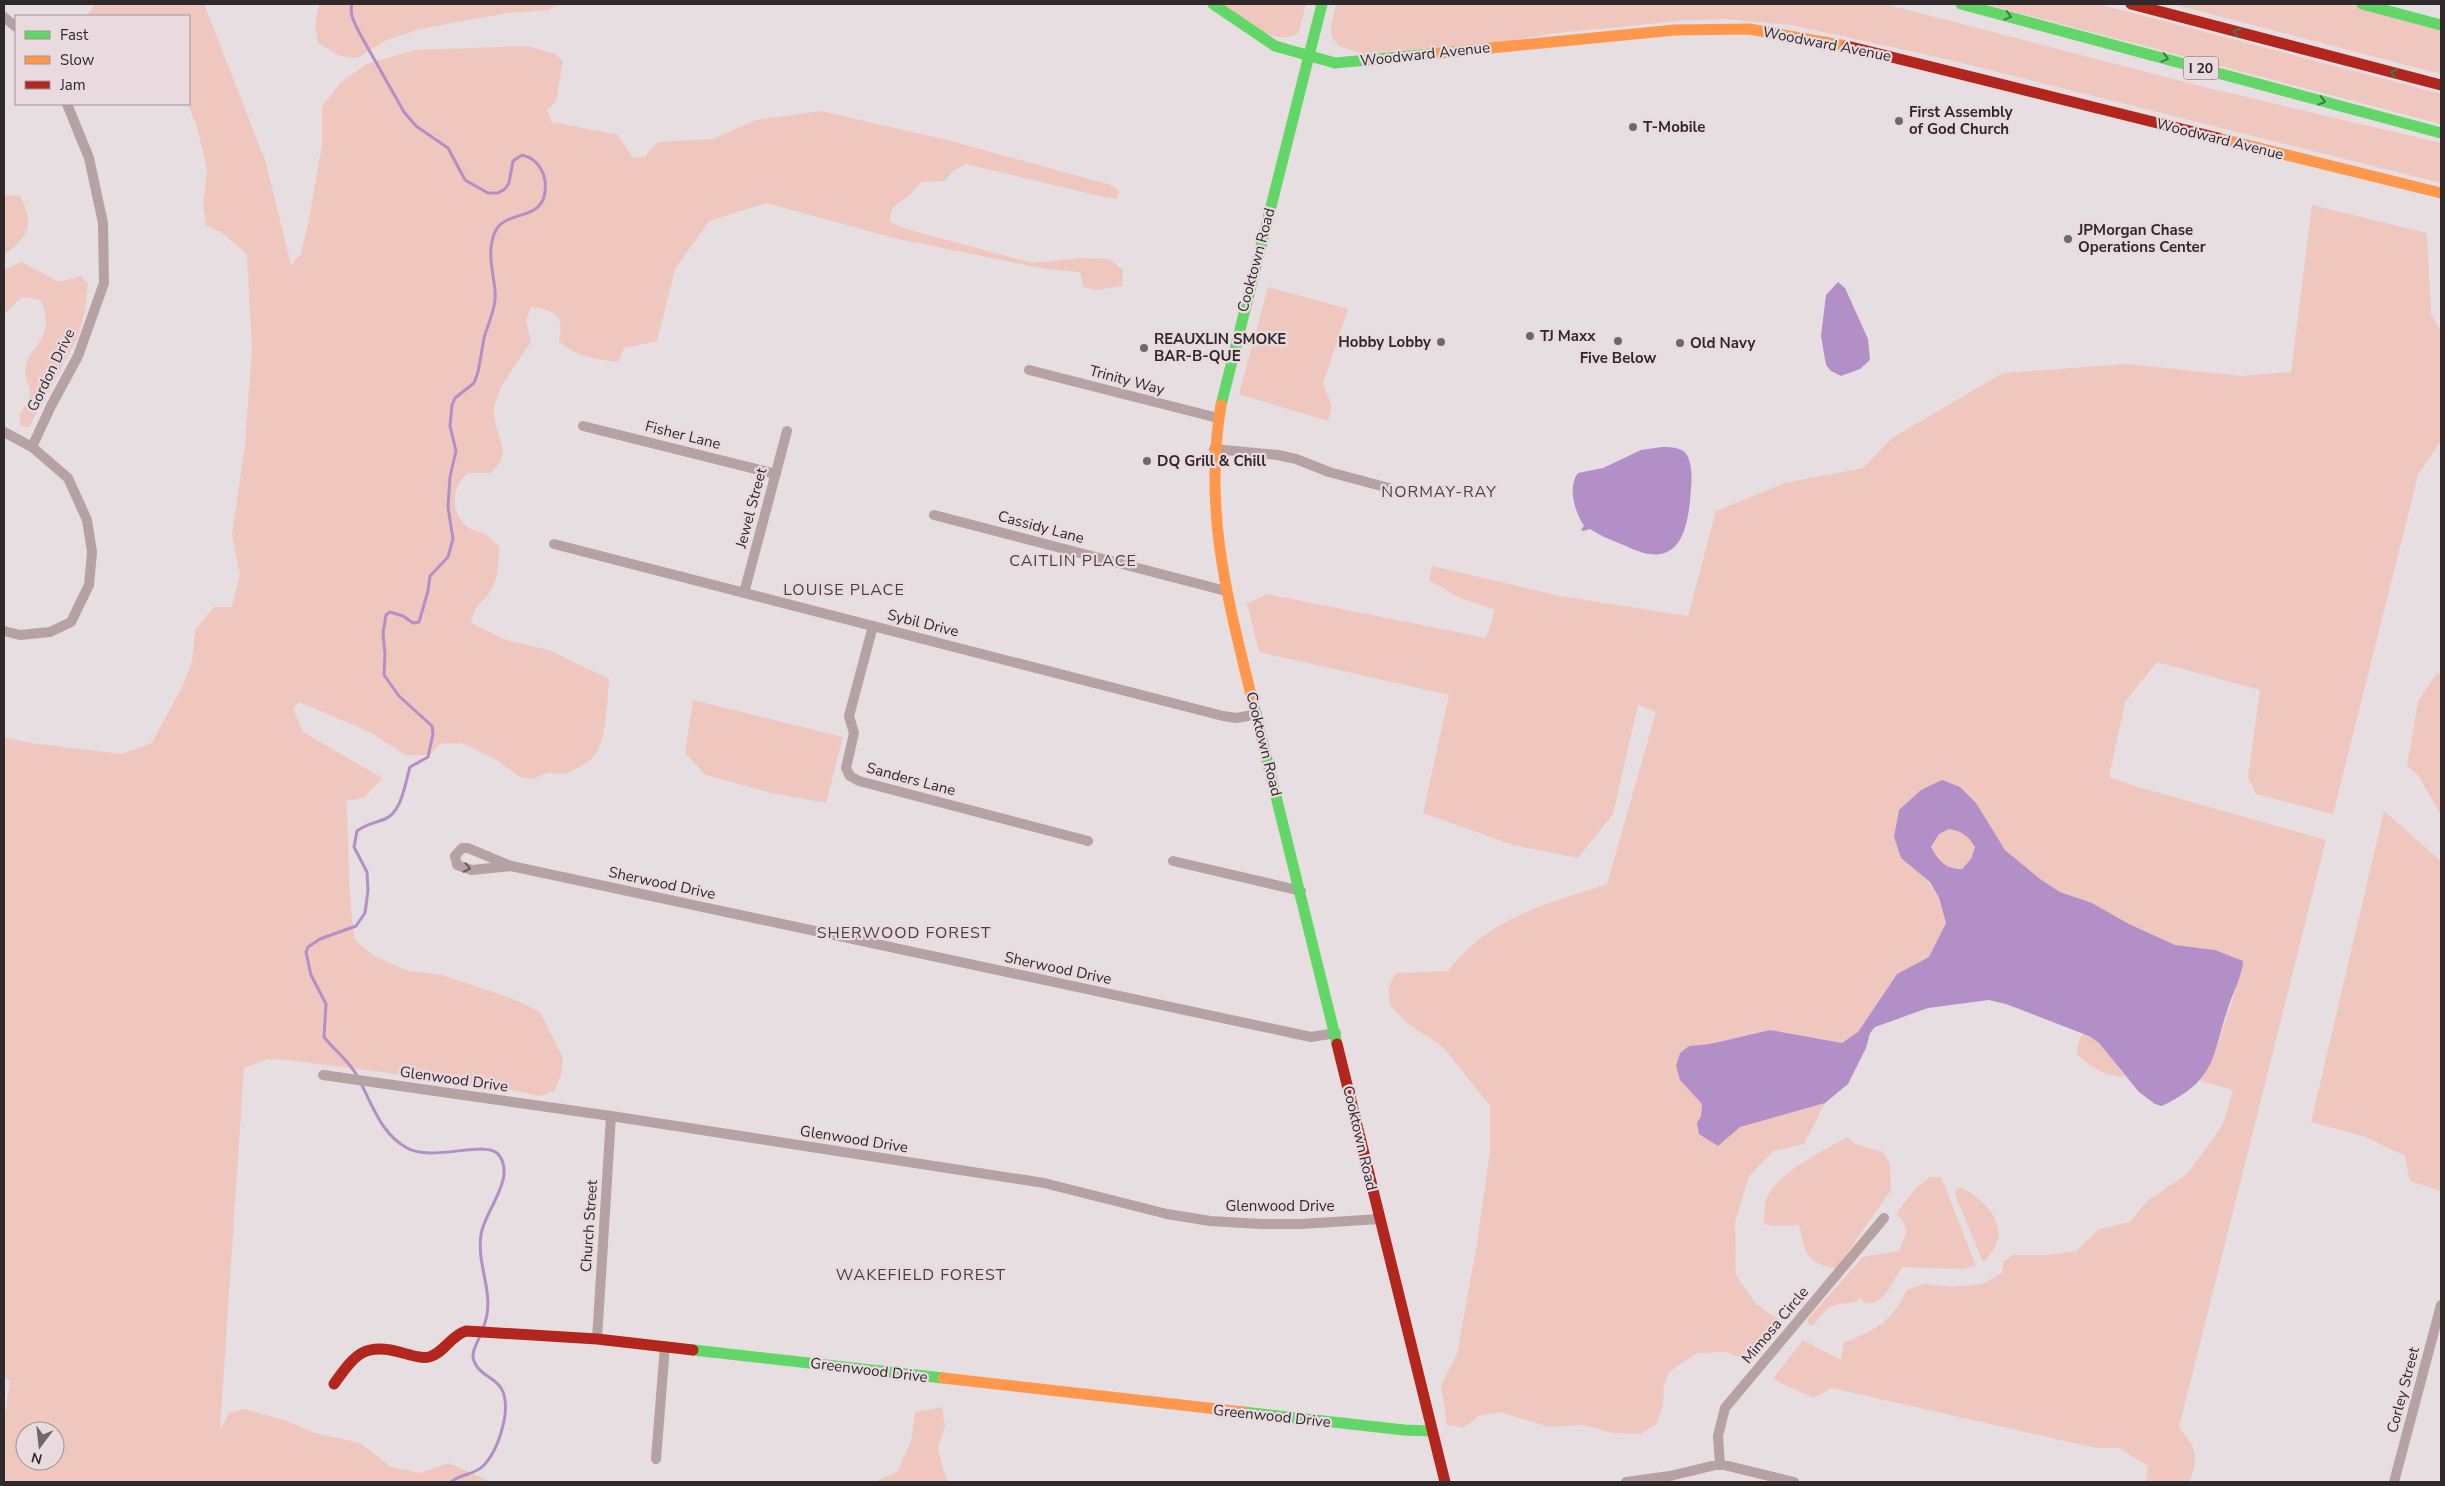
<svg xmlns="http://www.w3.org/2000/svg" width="2445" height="1486" font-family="'Nunito Sans',sans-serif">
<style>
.green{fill:#f0c7be;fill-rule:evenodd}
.water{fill:#b28fc6;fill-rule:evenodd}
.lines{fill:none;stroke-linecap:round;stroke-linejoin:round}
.stream{stroke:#b28fc6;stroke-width:3}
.street{stroke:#b6a1a3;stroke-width:10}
.fast{stroke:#63d668;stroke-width:11}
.slow{stroke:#ff974d;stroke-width:11}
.jam{stroke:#b3261e;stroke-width:11}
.oneway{stroke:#467746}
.oneway2{stroke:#65595b}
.poi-dot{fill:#6f686a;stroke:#e9dadf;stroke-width:2}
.labels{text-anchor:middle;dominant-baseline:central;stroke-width:4.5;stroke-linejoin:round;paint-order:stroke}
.shield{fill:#e9dadf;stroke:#675e61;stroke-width:1}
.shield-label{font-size:14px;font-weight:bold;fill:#2f292b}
.street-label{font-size:15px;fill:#2f292b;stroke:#e9dadf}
.poi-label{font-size:15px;font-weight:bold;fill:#2f292b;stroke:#e9dadf;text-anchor:start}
.neighbourhood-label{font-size:16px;letter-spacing:1px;fill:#4c4044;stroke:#e9dadf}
</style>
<rect width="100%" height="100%" fill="#e6dee0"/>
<!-- green -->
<path class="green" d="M95,4H204L266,163L291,265L301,254L309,219L322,144V107L341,82L367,64L415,50L527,46L553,53L563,61L556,101L547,110L552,122L618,135L633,158L645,156L658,142L713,139L756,120L821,111L947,140L1111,185L1119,191L1116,199L1095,195L966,164L954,170L944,181L921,182L909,196L893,207L889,221L906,229L1032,263L1083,258L1109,259L1123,270L1122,286L1096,290L1083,287L1080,272L1045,269L894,238L766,203L709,221L675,269L657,341L624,348L618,362C597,359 575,357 559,341C565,315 554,310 531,307L526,320L531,342C520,358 495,391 494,409C492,435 516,449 491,473H468C452,486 450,508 464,524C468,530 479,531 485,534C490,537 495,543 500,547C498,561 499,578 491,590C482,604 474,605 471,623L506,640L549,650L609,679C607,700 607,747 590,760C587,763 574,770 570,772C557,778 551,767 534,779L520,777L498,761L462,743L440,744L429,755H405L370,732L299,702L293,709L303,732L382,778L364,798L346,801C350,847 347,894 355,940L374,956L406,970L442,975L511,998L540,1012L563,1058L561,1076L554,1091L540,1096L496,1087L288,1060L268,1059L244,1068L220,1430L229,1413L244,1409L284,1420L315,1433L360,1443L391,1467L419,1473L449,1463L491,1482H4V1420L10,1381L4,1377V737L30,743L121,754L152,743L183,685L192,662L195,630L214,607H232L240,574L232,535L245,444L252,350L247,254L221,232L206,225L203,203L207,170L197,127L188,104L189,16H86ZM25,1431H55V1461H25Z
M319,4H559L548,10L507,13L420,29L387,40L357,58L340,56L318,43L315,25Z
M1223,4H1306L1299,32C1274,50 1242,17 1223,4Z
M1336,4H1885L2204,87L2441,143V183L1946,59L1792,25L1724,19L1688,20L1547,34L1512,41L1363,54L1339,46L1332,37L1331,26Z
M1985,4H2098L2441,94V124Z
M2172,4H2346L2441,29V74Z
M4,195L20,196C35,226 29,235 4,255Z
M2312,205L2427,233L2431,314L2441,331V440L2418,475L2333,814L2256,794L2248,777L2260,690L2157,662L2125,702L2109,777L2138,787L2326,840L2179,1427C2196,1449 2200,1455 2189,1482H2146L2148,1466L2119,1448H2096L1832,1388L1813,1398L1773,1379L1803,1340L1841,1360L1844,1343C1876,1329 1891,1323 1907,1290L1924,1284L1952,1287L1983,1284L2002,1273L2003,1262L2013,1255H2048L2076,1251L2099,1229L2130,1222L2147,1201L2187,1174L2208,1146L2223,1124L2233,1090L2201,1081C2220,1047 2228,1008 2242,972L2215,950L2175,945L2129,924L2092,903L2060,892L2040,879L2005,850L1976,803L1901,858C1931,882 1935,884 1946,923L1929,957L1897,974L1858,1032L1842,1043L1770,1030L1710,1044L1689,1046L1680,1053L1676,1066L1702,1104L1701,1116L1697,1123L1740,1127L1825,1103L1804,1144L1773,1151L1749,1176L1735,1222L1736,1275L1756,1304L1782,1322L1747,1360L1726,1352L1697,1353L1669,1372L1664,1385L1663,1405L1656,1424L1640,1434L1612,1433L1584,1425L1549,1427L1500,1412L1479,1416L1463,1428L1447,1425L1441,1385L1457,1354L1477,1243L1490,1151V1106L1443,1047L1407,1023L1390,1005L1388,988L1396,973L1448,971C1488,918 1546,904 1607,884L1656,712L1638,705L1613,814L1578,858L1513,845L1423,813L1449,695L1259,652L1247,603L1268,594L1486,638L1495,610L1458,597L1429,580L1432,566L1560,596L1688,616L1716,511L1785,483L1863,468L1892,438L2003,373L2127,364L2241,376L2291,372Z
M21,262L59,282L81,276L88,284L85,310L78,337L29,427L21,426L19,415C43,383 19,388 27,361C29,355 35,350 38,344C49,329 47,316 41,300L22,297L4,314V270Z
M1268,287L1348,309L1323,384L1332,406L1328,421L1239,394Z
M2437,673L2441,674V815L2418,775L2407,766L2418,701Z
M693,700L843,737L826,803L771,793L706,775L685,753Z
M2384,811L2441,861V1191L2410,1181L2405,1156L2366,1137L2311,1122Z
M1948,829C1962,831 1968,836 1975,847L1971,859L1962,869C1945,869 1939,861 1931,847L1939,834Z
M2085,1033L2099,1043L2125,1076C2111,1080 2085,1064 2076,1053L2080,1038Z
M1848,1137L1855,1144L1883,1152L1890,1164L1891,1190L1836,1269C1805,1262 1806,1254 1799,1225L1775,1226L1764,1224C1764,1214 1764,1202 1769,1193C1785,1169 1822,1151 1848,1137Z
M1930,1177H1941L1976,1266L1963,1269L1903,1267C1891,1281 1886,1306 1865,1303L1859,1297L1856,1302C1832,1304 1828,1305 1814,1325H1809L1807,1320L1863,1257L1899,1251L1907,1231L1902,1219L1896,1214L1916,1188Z
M1962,1188C1979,1196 2003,1218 1998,1239C1996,1248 1989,1256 1983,1262L1955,1194L1957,1189Z
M942,1407L945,1426L938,1448L944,1472L949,1482H875L898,1471L911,1441L915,1412Z"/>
<!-- water -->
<path class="water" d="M1838,282L1845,288L1868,339L1870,360L1860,369L1841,376L1831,371L1826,365L1821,336L1826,295Z
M1662,447C1671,447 1682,447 1687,455C1694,468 1691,487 1690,501C1686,542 1672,568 1628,547C1614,541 1602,537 1590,529L1583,531L1581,530L1584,526C1575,512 1567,488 1578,473L1603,468L1641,450Z
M1942,780L1960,787L1976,803L2005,850L2040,879L2060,892L2092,903L2129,924L2175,945L2215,950L2243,961C2242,977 2234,990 2229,1005C2211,1057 2218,1079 2162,1106L2155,1104L2139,1092L2099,1043L2089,1036L2006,1004L1989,1000L1928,1008L1875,1027L1870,1033L1866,1048L1848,1084L1825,1103L1740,1127L1718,1146L1699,1134L1697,1123L1701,1116L1702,1104L1680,1080L1676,1066L1680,1053L1689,1046L1710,1044L1770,1030L1842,1043L1858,1032L1897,974L1929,957L1946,923L1939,898L1930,882L1901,858L1894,837L1899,810L1921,790ZM1949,829C1962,831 1968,836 1975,847L1971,859L1962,869C1945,869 1939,861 1931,847L1939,834Z"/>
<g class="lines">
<!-- stream -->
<path class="stream" d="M352,4C349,14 355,24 360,34L404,112L416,126L448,148L465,180L488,193H498L505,189L509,183L513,161L522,155C540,159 549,178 544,197C537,220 507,211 496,230C486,249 493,271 495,290C497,307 488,323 484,338C482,350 480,361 478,372L474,383L455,398L452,405L450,426L456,451L450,477L448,507L453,539L448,557L430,576L428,591L419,622L413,623L403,616L390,612L386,615L383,634L385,654L384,675L399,696L432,726L433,734L428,757L410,767C405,783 402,812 385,819C375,823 366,824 357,831L354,847L367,872L368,890L365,913L356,926L320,939L308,947L306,952L311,975L326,1004L324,1037C334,1050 348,1060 356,1074C371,1100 379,1133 407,1148C431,1162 487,1140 498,1154C518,1177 483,1213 481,1235C476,1267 497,1296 483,1328
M451,1482C460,1474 473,1475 482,1467C498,1452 513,1408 501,1388C495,1378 481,1375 476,1365C469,1355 476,1346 480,1336"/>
<!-- street -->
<path class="street" d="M4,17L16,27
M1029,370L1218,418
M583,426L776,474
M4,432L32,447L68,478L87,520L92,552L89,585L71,622L50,632L20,635L4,631
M32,447L51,406L78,356L104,283L103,223L89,158L67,104
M1214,449L1278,455L1296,459L1329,472L1389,488
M934,515L1226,591
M554,544L1223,716L1237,718L1257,714
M744,593L787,431
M873,626L849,716L854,733L846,768L850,776L859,781L1088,841
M1173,861L1301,891
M511,866L472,870L457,865L455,856L462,848H468L511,866L1311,1037L1336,1033
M323,1075L611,1116L1044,1183L1167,1214L1210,1221L1261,1224H1301L1380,1219
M597,1339L611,1116
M656,1459L665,1346
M1720,1464L1718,1436L1725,1408L1884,1218
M1626,1482L1670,1476L1720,1464L1794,1482
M2394,1482L2441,1305"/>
<!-- fast -->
<path class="fast" d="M1213,4L1275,46L1335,63L1430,54
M1961,4L2441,133
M2362,4L2441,25
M1221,405L1322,4
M1253,703L1337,1044
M693,1350L943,1378
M1243,1412L1404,1430L1431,1431"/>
<!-- slow -->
<path class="slow" d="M1430,54L1675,30L1749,29L1847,46
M2218,138L2441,193
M1221,405C1203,512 1228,600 1253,703
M943,1378L1243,1412"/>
<!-- jam -->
<path class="jam" d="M2131,4L2441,85
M1847,46L2218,138
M1337,1044L1445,1482
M334,1384C355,1355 364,1341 403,1353C411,1355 420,1359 429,1357C443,1354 450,1336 466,1331L597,1339L693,1350"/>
</g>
<!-- one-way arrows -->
<defs><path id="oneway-chevron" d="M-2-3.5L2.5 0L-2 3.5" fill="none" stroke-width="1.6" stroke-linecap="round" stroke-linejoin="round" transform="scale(1.25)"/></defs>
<g class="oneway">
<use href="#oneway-chevron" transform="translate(2008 16) rotate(15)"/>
<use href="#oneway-chevron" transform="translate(2237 32) rotate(-165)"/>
<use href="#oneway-chevron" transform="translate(2165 58) rotate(15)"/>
<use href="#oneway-chevron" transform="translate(2394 73) rotate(-165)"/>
<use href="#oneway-chevron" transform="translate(2322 101) rotate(15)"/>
</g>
<use class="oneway2" href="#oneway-chevron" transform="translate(467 868) rotate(12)"/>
<!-- markers -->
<g class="poi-dot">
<circle cx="1899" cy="121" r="5"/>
<circle cx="1633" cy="127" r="5"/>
<circle cx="2068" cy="239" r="5"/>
<circle cx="1530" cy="336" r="5"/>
<circle cx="1618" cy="341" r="5"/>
<circle cx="1441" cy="342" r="5"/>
<circle cx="1680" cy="343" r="5"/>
<circle cx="1144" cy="348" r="5"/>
<circle cx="1147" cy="461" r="5"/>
</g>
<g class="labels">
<!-- shield labels -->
<rect class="shield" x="2183.5" y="56.5" width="35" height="23" rx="4"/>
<g class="shield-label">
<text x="2201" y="68">I 20</text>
</g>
<!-- street labels -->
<g class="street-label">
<text transform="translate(1827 44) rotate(11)">Woodward Avenue</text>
<text transform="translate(1425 54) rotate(-6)">Woodward Avenue</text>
<text transform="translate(2220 139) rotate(14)">Woodward Avenue</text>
<text transform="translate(1256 260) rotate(-75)">Cooktown Road</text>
<text transform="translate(51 370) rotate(-64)">Gordon Drive</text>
<text transform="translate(1127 380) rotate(15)">Trinity Way</text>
<text transform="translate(683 435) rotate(14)">Fisher Lane</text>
<text transform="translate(751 508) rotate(-75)">Jewel Street</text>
<text transform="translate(1041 527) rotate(15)">Cassidy Lane</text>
<text transform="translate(923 623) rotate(14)">Sybil Drive</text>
<text transform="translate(1264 744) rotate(76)">Cooktown Road</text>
<text transform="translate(911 779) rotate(15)">Sanders Lane</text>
<text transform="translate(662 883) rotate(12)">Sherwood Drive</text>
<text transform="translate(1058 968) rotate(12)">Sherwood Drive</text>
<text transform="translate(454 1079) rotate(8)">Glenwood Drive</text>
<text transform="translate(1360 1138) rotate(77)">Cooktown Road</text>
<text transform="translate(854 1139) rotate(9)">Glenwood Drive</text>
<text x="1280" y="1206">Glenwood Drive</text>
<text transform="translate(589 1226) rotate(-86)">Church Street</text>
<text transform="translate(1775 1325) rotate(-50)">Mimosa Circle</text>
<text transform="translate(869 1370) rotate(7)">Greenwood Drive</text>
<text transform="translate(2403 1390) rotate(-75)">Corley Street</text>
<text transform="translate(1272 1416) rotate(6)">Greenwood Drive</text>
</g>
<!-- poi labels -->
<g class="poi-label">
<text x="1909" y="112">First Assembly<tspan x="1909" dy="17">of God Church</tspan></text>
<text x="1643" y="127">T-Mobile</text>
<text x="2078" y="230">JPMorgan Chase<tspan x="2078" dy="17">Operations Center</tspan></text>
<text x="1540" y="336">TJ Maxx</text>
<text x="1154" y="339">REAUXLIN SMOKE<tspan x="1154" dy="17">BAR-B-QUE</tspan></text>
<text x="1431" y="342" text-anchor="end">Hobby Lobby</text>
<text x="1690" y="343">Old Navy</text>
<text x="1618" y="358" text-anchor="middle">Five Below</text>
<text x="1157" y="461">DQ Grill &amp; Chill</text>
</g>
<!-- neighbourhood labels -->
<g class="neighbourhood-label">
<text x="1439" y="492">NORMAY-RAY</text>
<text x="1073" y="561">CAITLIN PLACE</text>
<text x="844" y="590">LOUISE PLACE</text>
<text x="904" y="933">SHERWOOD FOREST</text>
<text x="921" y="1275">WAKEFIELD FOREST</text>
</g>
</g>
<!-- border -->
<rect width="2445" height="1486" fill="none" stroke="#2f292b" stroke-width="10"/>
<!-- legend -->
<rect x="15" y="15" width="175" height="90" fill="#e9dadf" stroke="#9f9397"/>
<rect x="25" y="31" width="25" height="8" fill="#63d668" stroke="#9f9397"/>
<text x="60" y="40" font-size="15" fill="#2f292b">Fast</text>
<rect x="25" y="56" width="25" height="8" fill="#ff974d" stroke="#9f9397"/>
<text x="60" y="65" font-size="15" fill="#2f292b">Slow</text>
<rect x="25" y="81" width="25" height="8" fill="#b3261e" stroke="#9f9397"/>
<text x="60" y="90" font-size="15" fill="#2f292b">Jam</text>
<!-- north arrow -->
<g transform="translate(40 1446) rotate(195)"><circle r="24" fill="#e9dadf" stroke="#9f9397"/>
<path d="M0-4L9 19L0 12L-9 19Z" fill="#6f686a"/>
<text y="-8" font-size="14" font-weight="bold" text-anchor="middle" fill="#2f292b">N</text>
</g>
</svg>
